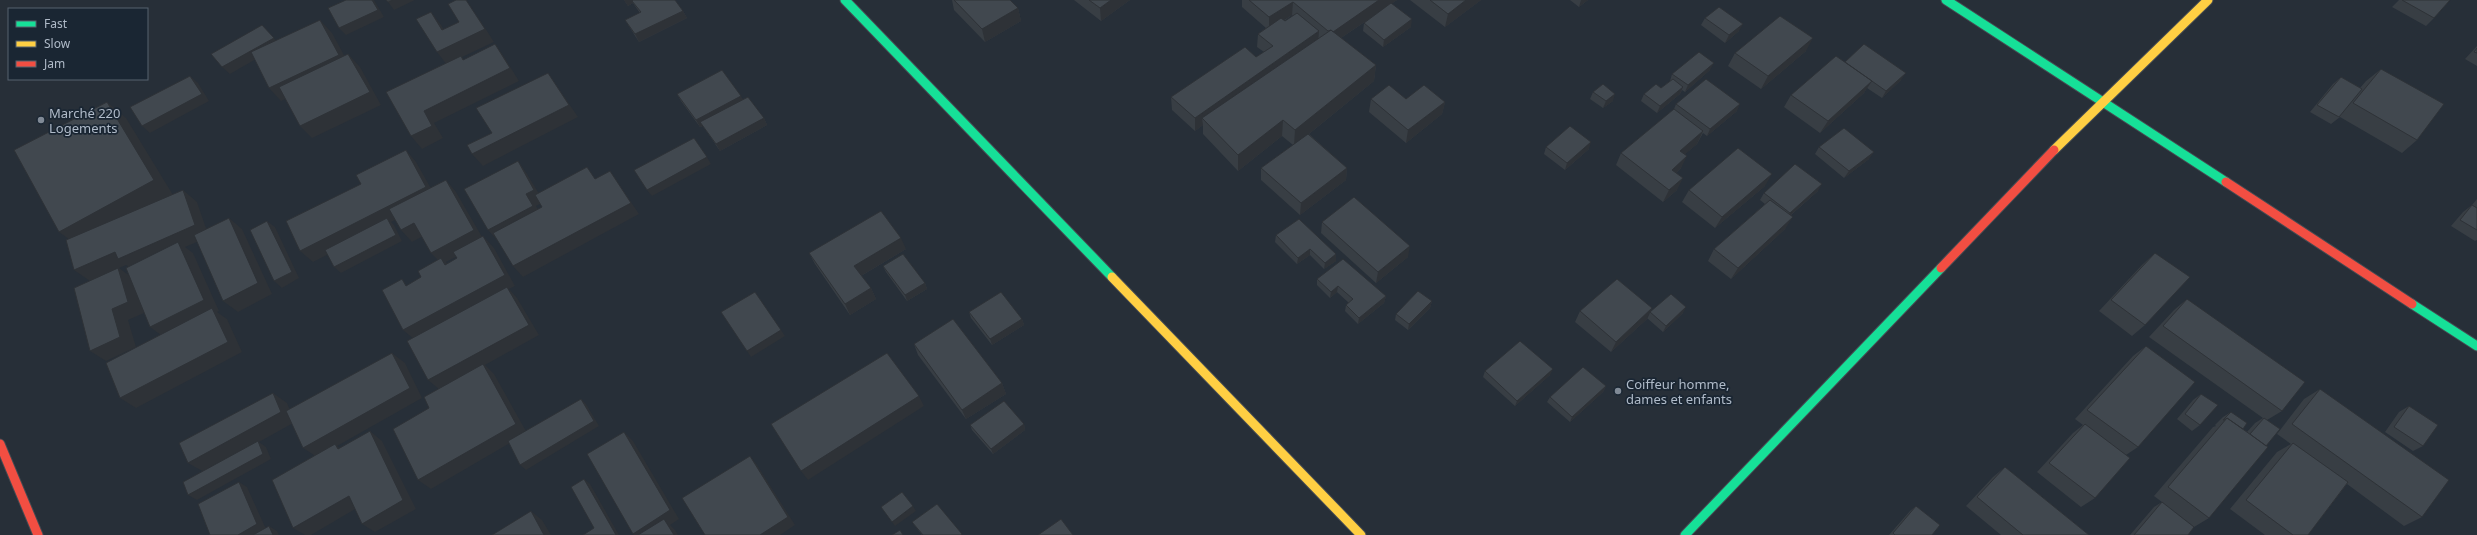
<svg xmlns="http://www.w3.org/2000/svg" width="2477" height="535" font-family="'Noto Sans',sans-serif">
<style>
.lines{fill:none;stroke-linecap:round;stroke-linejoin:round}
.fast-casing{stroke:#464b52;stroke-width:11}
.slow-casing{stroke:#464b52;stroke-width:11}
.jam-casing{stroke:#464b52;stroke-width:11}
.fast{stroke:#16e098;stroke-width:9}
.slow{stroke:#ffcf43;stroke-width:9}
.jam{stroke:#f24e42;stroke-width:9}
.wall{fill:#383e44;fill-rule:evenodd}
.shaded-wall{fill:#2e3237}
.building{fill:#41484f;stroke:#2e3237}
.poi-dot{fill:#808a96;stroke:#1a2633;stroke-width:1.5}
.labels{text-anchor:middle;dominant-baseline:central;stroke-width:3.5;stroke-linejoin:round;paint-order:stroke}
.poi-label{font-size:13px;fill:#b0bbc9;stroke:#1a2633;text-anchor:start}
</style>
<rect width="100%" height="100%" fill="#272f38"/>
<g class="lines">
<defs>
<path id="fast" d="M845,0L1112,277
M1946,0L2226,182
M2412,304L2477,346
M1685,535L1941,268"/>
<path id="slow" d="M2054,150L2208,0
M1112,277L1361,535"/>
<path id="jam" d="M2226,182L2412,304
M1941,268L2054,150
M0,444L38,535"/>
</defs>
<!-- fast casing -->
<use href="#fast" class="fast-casing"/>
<!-- slow casing -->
<use href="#slow" class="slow-casing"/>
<!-- jam casing -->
<use href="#jam" class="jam-casing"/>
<!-- fast -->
<use href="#fast" class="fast"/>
<!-- slow -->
<use href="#slow" class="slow"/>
<!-- jam -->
<use href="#jam" class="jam"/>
</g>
<!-- wall -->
<path class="wall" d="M624,0H675L683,11L687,18L639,42L625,20L640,13L633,3L628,6Z
M952,0H1010L1018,8L1021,21L985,42L954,10Z
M1074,0H1130L1101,21Z
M1242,0H1397L1391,4L1411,27L1383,47L1363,31L1364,23L1381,11L1341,38L1376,65L1374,81L1309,134L1347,168L1346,180L1300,215L1261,180V168L1293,145L1282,136L1238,171L1203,134V125L1195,131L1172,110L1171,97L1256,57L1264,52L1257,47L1258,34L1266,28L1242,7ZM1292,15L1293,16L1285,21H1284Z
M1410,0H1481L1445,27Z
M1570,0H1588L1579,7Z
M2399,0H2450L2434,18L2426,26L2392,7Z
M1705,18L1739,31L1725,43L1701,25Z
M2477,46V66L2465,59Z
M1806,51L1761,89L1728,66L1735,53Z
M1845,62L1901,80L1882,98L1867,88L1864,93L1820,133L1784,107L1791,95Z
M2381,69L2417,140L2402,153L2340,117L2331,124L2310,112L2333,84L2341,77L2360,88L2366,81Z
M1710,70L1685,92L1682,90L1680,94L1657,113L1641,101L1644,94L1661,88L1670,81L1672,74Z
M1593,92L1613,101L1603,108L1590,99Z
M677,94L743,100L764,118L767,125L720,151L703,126L700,127L681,101Z
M1371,99H1406L1445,102L1442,114L1406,143L1369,112Z
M1676,104L1737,111L1707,136L1703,133L1697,144L1685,154L1681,168L1676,173L1677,190L1663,202L1616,165L1621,153L1674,109Z
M1546,147L1589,149L1565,170L1544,154Z
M1819,147L1869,159L1844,178L1815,154Z
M1765,186L1715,228L1682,202L1689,190Z
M1818,191L1791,215L1785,229L1731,279L1708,261L1714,249L1765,204L1760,200L1764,193Z
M2477,199V240L2475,241L2451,226L2463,212L2472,205Z
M1322,222L1408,257L1376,283L1321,233Z
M1276,235L1336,254V261L1324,269L1310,255L1297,264L1275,242Z
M906,249L861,276L871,288L876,299L850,315L815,264L809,253Z
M2155,253L2145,325L2132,336L2099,311L2142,265Z
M883,266L925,283L927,289L907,301L886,272Z
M1317,279L1386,296L1384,303L1358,324L1345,311L1346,305L1349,303L1337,292L1330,298L1317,285Z
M2187,299L2282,411L2267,420L2266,446L2209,518L2194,527L2188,535H2130L2154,507L2162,502L2154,496L2213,427L2216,426L2215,425L2223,417L2231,412L2243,429L2247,432L2255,423L2263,418L2149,337L2174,310Z
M1432,301L1430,308L1408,330L1395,320L1396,314Z
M1652,308L1647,319L1611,352L1575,322L1580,311Z
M969,312L1022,319L1024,325L992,345L971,318Z
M1650,312L1683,313L1663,332L1647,318Z
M914,344L1002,383L1006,394L966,419L918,355Z
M2146,346L2138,447L2126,455L2095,498L2081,507L2037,472L2073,433L2083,425L2075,419L2133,356Z
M1485,371L1550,375L1515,406L1483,377Z
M1606,386L1603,392L1570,422L1547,402L1550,397Z
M2320,389L2422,517L2404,526L2347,484L2308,535H2265L2230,509L2277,452L2291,444L2277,434L2304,399Z
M2201,394L2200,425L2192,431L2177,419L2193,400Z
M2409,406L2423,446L2413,451L2385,432L2399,412Z
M1024,424L1025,430L993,454L972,430L970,425Z
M2005,467L2089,535H2001L1966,506L1993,477Z
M1916,506L1932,535H1889L1910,511Z
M912,522L962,534V535H922Z"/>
<!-- shaded-wall -->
<path class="shaded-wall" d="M372,0H374L384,17L346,35L339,28Z
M393,0H415L394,10L388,2Z
M467,0L494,42L462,57L471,69L463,60L447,65L437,52L485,29Z
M624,0H639L632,1L633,3L628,6Z
M1111,0H1130L1101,21L1100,8Z
M1379,0H1397L1329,46L1330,33Z
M1466,0H1481L1445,27L1448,14Z
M1581,0H1588L1579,7Z
M1293,2L1292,15L1269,30V17Z
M1018,8L1021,21L985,42L982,29Z
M683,11L687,18L639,42L635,34Z
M431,12L441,25L452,43L442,30Z
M1412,19L1411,27L1383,47L1384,40Z
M320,20L332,33L351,68L281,101L269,88Z
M1743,24L1739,31L1725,43L1729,35Z
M262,25L280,45L230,74L222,67Z
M1319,31L1318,44L1202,118L1203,125L1195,131V118Z
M1813,38L1806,51L1761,89L1768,76Z
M495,44L504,57L519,81L434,123L443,138L422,149L411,136L424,111Z
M348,54L360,67L381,105L312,138L300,126Z
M1714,63L1710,70L1685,92L1688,85Z
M1376,65L1374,81L1294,146L1295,130Z
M548,73L578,117L483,166L472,154Z
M1906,73L1901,80L1882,98L1886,91Z
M190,76L198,83L209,101L150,133L142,126Z
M1872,81L1864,93L1820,133L1828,121Z
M1683,87L1680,94L1657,113L1660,106Z
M1615,94L1613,101L1603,108L1606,101Z
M741,96L745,103L700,122L703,126L700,127L696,120Z
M107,102L126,118L173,195L80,247L59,232Z
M1445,102L1442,114L1406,143L1408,130Z
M1740,104L1737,111L1707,136L1710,129Z
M764,118L767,125L720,151L716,144Z
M1283,120L1282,136L1238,171V155Z
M1703,131L1697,144L1675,163L1680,151Z
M1591,142L1589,149L1565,170L1567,163Z
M406,150L416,162L437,199L391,222L394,225L402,241L341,273L334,267L390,223L313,262L300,251Z
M1874,152L1869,159L1844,178L1849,171Z
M1687,156L1681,168L1667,182L1672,170Z
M707,157L711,164L652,196L647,190Z
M518,161L527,174L544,202L536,206L543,218L498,241L488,230L526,194Z
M1347,168L1346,180L1300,215L1301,203Z
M610,171L639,214L523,277L513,266Z
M1772,174L1765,186L1715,228L1722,217Z
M1683,178L1677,190L1663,202L1669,190Z
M446,180L456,192L485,242L446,262L452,269L442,264L431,253Z
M1822,184L1818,191L1786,219L1790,213Z
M183,190L197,202L209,237L185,247L193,253L219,311L217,312L227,319L242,352L136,408L120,398L165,338L150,327L133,270L126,265L119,268L134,279L144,313L128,320L136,347L106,361L90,351V281L74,270Z
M1793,217L1785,229L1731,279L1738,268Z
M229,218L242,229L272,294L238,312L223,301Z
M267,221L275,227L299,278L282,288L274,281Z
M414,223L425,235L412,242L401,230Z
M483,236L494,248L515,286L509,289L517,298L539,335L485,365L494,374L527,433L431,489L418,480L440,390L428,380L415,340L403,330Z
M901,238L906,249L859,277L854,266Z
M1410,246L1408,257L1376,283L1378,272Z
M1310,249V255L1297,264L1298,258Z
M1336,254V261L1324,269L1325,263Z
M925,283L927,289L907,301L905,295Z
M1338,286L1337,292L1330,298L1331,292Z
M871,288L876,299L850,315L845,304Z
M1386,296L1384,303L1358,324L1359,318Z
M1432,301L1430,308L1408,330L1409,324Z
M1686,307L1683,313L1663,332L1666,326Z
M1652,308L1647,319L1611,352L1616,342Z
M1022,319L1024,325L992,345L990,339Z
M781,330L785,336L751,357L747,351Z
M392,353L405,363L422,398L337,446L348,454L317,457L303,448Z
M1553,369L1550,375L1515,406L1517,401Z
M1002,383L1006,394L966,419L962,410Z
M1606,386L1603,392L1570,422L1572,417Z
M273,393L287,403L295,422L259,442L266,447L271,459L197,500L188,495L204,472L188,463Z
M919,396L924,406L808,480L801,471Z
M581,399L586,404L599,426L526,470L520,465Z
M1024,424L1025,430L993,454L991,449Z
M370,431L382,441L416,509L375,532L362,524Z
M624,432L633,441L679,519L670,525L675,530L678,535H634L633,534Z
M750,456L757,465L795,525L780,535H760Z
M584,479L590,484L619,535H616Z
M239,482L247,487L266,529L255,535H238Z
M349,496L362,505L311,535H305L293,528Z
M913,506L916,511L895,526L892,522Z
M531,511L542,520L551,535H544Z
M269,526L277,531L279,535H273Z"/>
<!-- building -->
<path class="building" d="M346,0H372L378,10L339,28L328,8Z
M386,0H393L388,2Z
M456,0H466L485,29L437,52L416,19L431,12L442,30L459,22L448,4Z
M633,0H675L683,11L635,34L625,20L641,12L632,1Z
M954,0H1010L1018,8L982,29Z
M1089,0H1111L1100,8Z
M1249,0H1379L1333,32L1331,30L1328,31L1293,2L1269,17Z
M1430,0H1466L1448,14Z
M2402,0H2450L2434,18Z
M1391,3L1412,19L1384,40L1364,23Z
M1719,7L1743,24L1729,35L1705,18Z
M1297,13L1319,31L1195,118L1171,97L1245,47L1256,57L1273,46L1258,34L1281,18L1285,21Z
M1780,16L1813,38L1768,76L1735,53Z
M320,20L339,55L269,88L251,52Z
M262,25L274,38L222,67L211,54Z
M1331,30L1376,65L1295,130L1283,120L1238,155L1202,118Z
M495,44L510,68L424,111L432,126L411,136L386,92L461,56L463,60Z
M1864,44L1906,73L1886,91L1845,62Z
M2477,48V53L2474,52Z
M1699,52L1714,63L1688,85L1672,74Z
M348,54L370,92L300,126L279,87Z
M1836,56L1872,81L1828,121L1791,95Z
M2381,69L2444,104L2417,140L2353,103Z
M722,70L741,96L696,120L677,94Z
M548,73L569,105L472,154L467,145L492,133L476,108Z
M190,76L202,94L142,126L130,107Z
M2341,77L2362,89L2339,117L2317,105Z
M1673,79L1683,87L1660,106L1644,94L1656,84L1661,88Z
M1706,79L1740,104L1710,129L1676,104Z
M1603,84L1615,94L1606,101L1593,92Z
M1389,85L1406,99L1424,85L1445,102L1408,130L1371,99Z
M748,97L764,118L716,144L700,122Z
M107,102L154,180L59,232L14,150Z
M1674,109L1703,131L1680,151L1687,156L1672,170L1683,178L1669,190L1621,153Z
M1570,126L1591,142L1567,163L1546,147Z
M1844,128L1874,152L1849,171L1819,147Z
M1308,134L1347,168L1301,203L1261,168Z
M694,138L707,157L647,190L634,170Z
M1738,148L1772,174L1722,217L1689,190Z
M406,150L426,187L300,251L286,221L361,184L356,175Z
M518,161L534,190L526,194L533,206L488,230L464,189Z
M1795,164L1822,184L1790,213L1764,193Z
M587,167L595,179L610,171L631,203L513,266L493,233L542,207L535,195Z
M446,180L474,230L431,253L414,223L401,230L389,209Z
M183,190L195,225L118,259L115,252L74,270L66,240Z
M1354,197L1410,246L1378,272L1322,222Z
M1770,200L1793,217L1738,268L1714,249Z
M2472,205L2477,208V230L2460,220Z
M881,211L901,238L854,266L871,288L845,304L809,253Z
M229,218L258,283L223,301L194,235Z
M387,218L396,235L334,267L325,250Z
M1299,219L1336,254L1325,263L1310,249L1298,258L1276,235Z
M267,221L292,272L274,281L250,230Z
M483,236L505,275L403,330L382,290L402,279L406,286L421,277L418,271L441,258L445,265L457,258L453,252Z
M178,242L204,300L150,327L126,268Z
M2155,253L2190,277L2145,325L2111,300Z
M903,254L925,283L905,295L883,266Z
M1343,259L1386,296L1359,318L1346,305L1353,299L1338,286L1331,292L1317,279Z
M118,268L128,302L112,309L120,337L90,351L74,288Z
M1617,279L1652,308L1616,342L1580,311Z
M507,287L529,325L428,380L407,341Z
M1418,291L1432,301L1409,324L1396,314Z
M755,292L781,330L747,351L721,312Z
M1001,292L1022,319L990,339L969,312Z
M1671,294L1686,307L1666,326L1650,312Z
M2187,299L2305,382L2282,411L2163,326Z
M212,308L228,342L120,398L106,363Z
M953,319L1002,383L962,410L914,344Z
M1520,341L1553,369L1517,401L1485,371Z
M2146,346L2195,382L2138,447L2087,410Z
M392,353L410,388L303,448L286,411Z
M887,353L919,396L801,471L771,424Z
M483,364L516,424L418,480L393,429L429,408L424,397Z
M1583,367L1606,386L1572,417L1550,397Z
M2320,389L2449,480L2422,517L2292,424Z
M273,393L281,412L188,463L179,443Z
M2201,394L2218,405L2200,425L2185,414Z
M581,399L594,421L520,465L508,441Z
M1004,401L1024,424L991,449L970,425Z
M2409,406L2438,425L2423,446L2394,427Z
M2231,412L2247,423L2243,429L2227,418L2224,420H2223Z
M2227,418L2268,447L2209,518L2168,487Z
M2264,418L2280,429L2266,446L2250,434Z
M2085,424L2130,458L2095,498L2049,463Z
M370,431L403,500L362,524L349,496L293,528L272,480L335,444L338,449Z
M624,432L670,510L633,534L587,454Z
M258,441L263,454L188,495L183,482Z
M2293,443L2348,482L2308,535H2293L2246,500Z
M750,456L788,517L760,535H705L682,498Z
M2005,467L2089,535H2023L1977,497Z
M584,479L616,535H583L594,528L571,487Z
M239,482L257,524L238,535H210L198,504Z
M902,492L913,506L892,522L881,507Z
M2162,502L2194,527L2188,535H2134Z
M937,504L962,534L961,535H923L912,522Z
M1916,506L1940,525L1932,535H1895L1893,533Z
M531,511L544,535H492Z
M664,519L674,535H638Z
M1061,519L1073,535H1038Z
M269,526L273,535H253Z
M900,530L903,535H892Z"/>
<!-- markers -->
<g class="poi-dot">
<circle cx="41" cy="120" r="4"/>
<circle cx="1618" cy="391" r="4"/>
</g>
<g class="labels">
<!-- poi labels -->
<g class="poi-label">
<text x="49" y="113">Marché 220<tspan x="49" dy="15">Logements</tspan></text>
<text x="1626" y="384">Coiffeur homme,<tspan x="1626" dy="15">dames et enfants</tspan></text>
</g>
</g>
<!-- legend -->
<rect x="8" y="8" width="140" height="72" fill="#1a2633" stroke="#56626f"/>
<rect x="16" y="21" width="20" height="6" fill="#16e098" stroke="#56626f"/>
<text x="44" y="28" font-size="12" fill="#b0bbc9">Fast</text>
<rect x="16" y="41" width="20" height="6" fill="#ffcf43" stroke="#56626f"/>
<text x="44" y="48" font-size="12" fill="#b0bbc9">Slow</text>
<rect x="16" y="61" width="20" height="6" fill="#f24e42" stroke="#56626f"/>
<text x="44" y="68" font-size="12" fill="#b0bbc9">Jam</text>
</svg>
